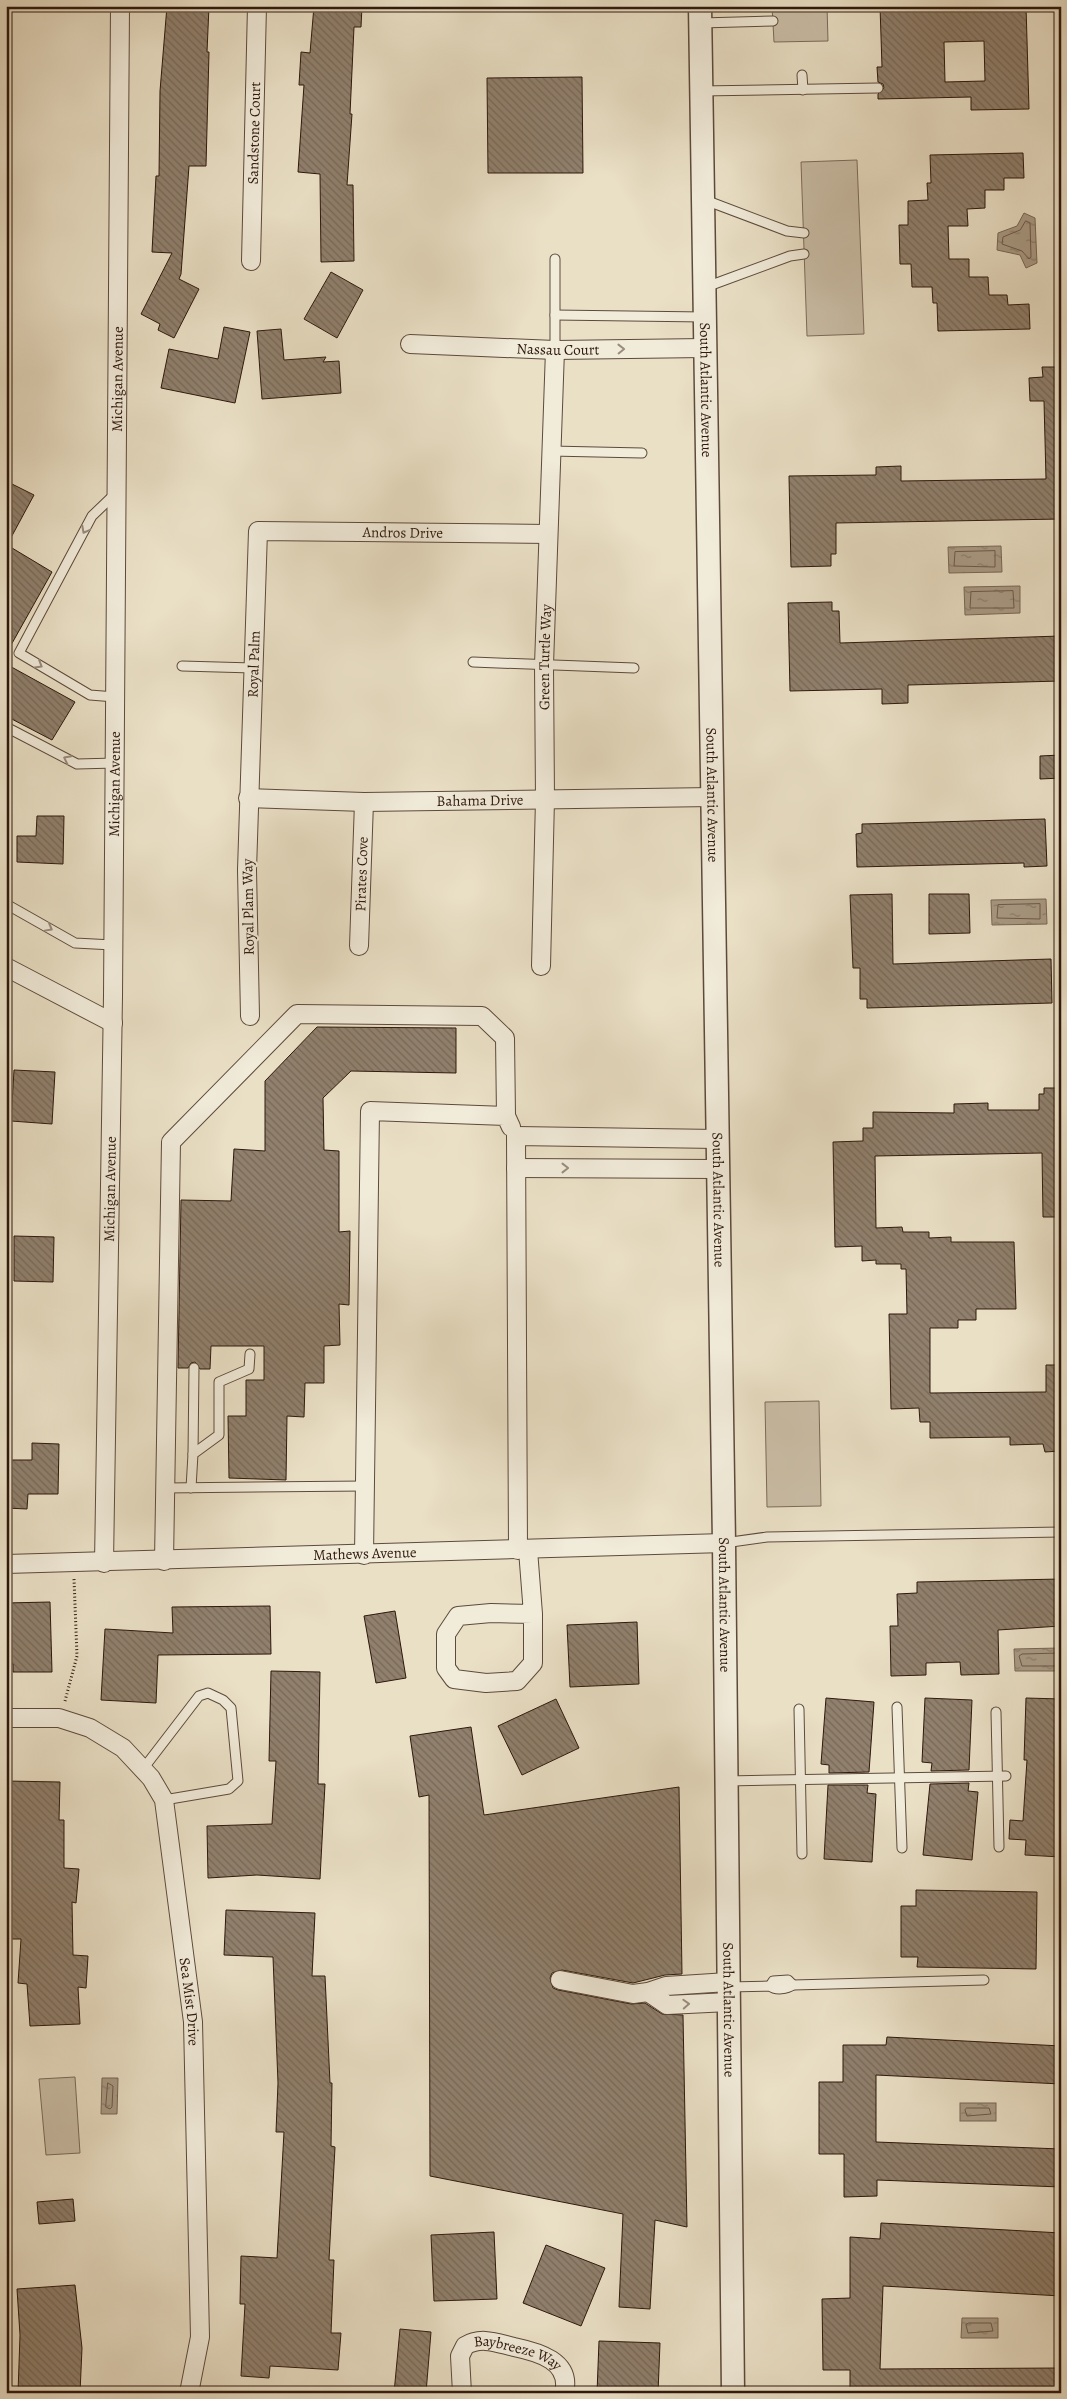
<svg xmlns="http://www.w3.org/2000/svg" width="1067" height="2399" viewBox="0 0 1067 2399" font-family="Alegreya,serif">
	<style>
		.garden { fill: #cabea7; stroke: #7c6b5a }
		.water { fill: url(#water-ripples); stroke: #786756 }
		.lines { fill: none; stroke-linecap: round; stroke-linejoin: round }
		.shore { stroke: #6c5a4a; stroke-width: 1 }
		.building { fill: url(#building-back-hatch); stroke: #2e180d; fill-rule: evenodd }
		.service-casing { stroke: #5d4a3b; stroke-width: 11 }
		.minor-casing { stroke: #5d4a3b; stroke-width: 20 }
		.tertiary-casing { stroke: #5d4a3b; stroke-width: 25 }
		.path { stroke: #2e180d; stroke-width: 3; stroke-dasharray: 1 2.5; stroke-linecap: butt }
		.service { stroke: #f1ebda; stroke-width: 9 }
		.minor { stroke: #f1ebda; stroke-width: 18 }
		.tertiary { stroke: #f1ebda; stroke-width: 22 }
		.oneway { stroke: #998c7e }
		.labels { text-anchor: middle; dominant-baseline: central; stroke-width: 4.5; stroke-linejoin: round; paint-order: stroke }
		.street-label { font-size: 15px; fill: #2e180d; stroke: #f1ebda }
	</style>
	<defs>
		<pattern id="water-ripples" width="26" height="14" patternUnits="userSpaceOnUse" patternTransform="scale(1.25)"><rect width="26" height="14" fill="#aa9c87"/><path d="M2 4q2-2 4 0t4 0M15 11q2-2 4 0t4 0" fill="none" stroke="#8b7e6d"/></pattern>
		<pattern id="building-back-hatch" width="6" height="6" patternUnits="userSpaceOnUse" patternTransform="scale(1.25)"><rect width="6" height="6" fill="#90806d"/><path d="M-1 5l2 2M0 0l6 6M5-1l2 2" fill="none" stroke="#766858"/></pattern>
	</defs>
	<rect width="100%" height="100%" fill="#eae0c6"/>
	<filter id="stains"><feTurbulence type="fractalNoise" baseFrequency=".004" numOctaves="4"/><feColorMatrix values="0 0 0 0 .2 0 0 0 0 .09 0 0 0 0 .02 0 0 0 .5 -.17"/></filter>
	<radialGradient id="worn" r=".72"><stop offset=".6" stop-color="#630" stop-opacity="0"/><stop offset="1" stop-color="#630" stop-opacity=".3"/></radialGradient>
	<g class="garden">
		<path d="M772,6H827L828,41L774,42Z"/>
		<path d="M857,160L864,334L807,336L801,162Z"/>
		<path d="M819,1401L821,1506L767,1507L765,1402Z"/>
		<path d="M75,2077L80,2153L46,2155L39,2079Z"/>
	</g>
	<g class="water">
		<path d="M1024,213L1035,218L1037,263L1026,268L1020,255L997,250L998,233L1017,226Z"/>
		<path d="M1001,546L1002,572L949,573L948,547Z"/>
		<path d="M1020,586V613L965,615L964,587Z"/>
		<path d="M1046,899L1047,924L992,925L991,900Z"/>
		<path d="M1059,1648L1060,1671H1015L1014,1649Z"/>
		<path d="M102,2078H118L117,2114H101Z"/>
		<rect x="960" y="2103" width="36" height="18"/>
		<path d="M962,2318H998V2338H961Z"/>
	</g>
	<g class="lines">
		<g class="shore">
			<path d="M1026,221L1030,223L1031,257L1029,259L1022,251L1002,244L1003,237L1020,230Z"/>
			<path d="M995,551V567L954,566L955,552Z"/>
			<path d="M1013,591L1014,608H970L971,592Z"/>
			<path d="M1040,904V919L997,918L998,905Z"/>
			<path d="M1061,1653L1022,1654L1019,1656L1022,1666H1061"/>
			<path d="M108,2083L113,2086L112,2107L110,2109L106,2107Z"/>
			<path d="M967,2108H989L991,2114L967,2116L965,2110Z"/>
			<path d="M969,2323H991L993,2331L968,2333L966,2325Z"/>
		</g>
	</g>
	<g class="building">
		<path d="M167,6H209L207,52H209L206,166H189L181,274L179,279L199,289L174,338L158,330L160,324L141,314L172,253L152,252L156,176H159L160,91Z"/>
		<path d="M314,6H362L361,27H354L350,114H352L347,185H353L354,261L321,262L320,174L298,172L304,85H299L301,52L310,53Z"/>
		<path d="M880,6H1026L1029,109L971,110V97L878,99V94L884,88L883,84L878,82L877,67H882ZM984,41L985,81L945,82L944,42Z"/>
		<path d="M582,77L583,173H488L487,78Z"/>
		<path d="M1023,153L1024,178H1004V190H985V208L967,209L968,226H948L949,259H969V277H988L989,295H1007L1008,305L1029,304L1030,329L938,331L937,303H933L932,287H912L911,264H900L899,225H908V201L928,200L927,183H931L930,155Z"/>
		<path d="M331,272L363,290L337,338L304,319Z"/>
		<path d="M224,327L250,332L235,403L161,388L169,349L218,359Z"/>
		<path d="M281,329L284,360L326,357L323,362L339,361L341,393L262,399L257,331Z"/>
		<path d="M1042,367H1061V519L836,523V554H831V566L791,567L789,476L876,475V467L901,466V481L1046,479L1044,401H1030L1029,378L1043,377Z"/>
		<path d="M6,481L34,495L7,545L52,572L6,654Z"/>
		<path d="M832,602V611H839L840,643L1061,636V681L908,685V703L882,704V689L790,691L788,603Z"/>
		<path d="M6,664L75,702L52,740L6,716Z"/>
		<path d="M1061,755V778L1040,779V756Z"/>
		<path d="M37,816H64L63,864L17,862V836H36Z"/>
		<path d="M1045,819L1047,866L1024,867V863L857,867L856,834L862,833V824Z"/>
		<path d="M892,894L893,964L1051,959L1052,1003L867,1008V999H860V968H853L850,895Z"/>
		<path d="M929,894H969L970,933L929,934Z"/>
		<path d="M317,1027L456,1028V1073L351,1071L323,1098L324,1150L339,1151V1232L350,1231L349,1305L339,1304L340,1345L324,1346V1383H305L304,1417L287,1416L286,1480L229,1478L228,1416H246V1380H264V1346H211L210,1369H200L195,1362L191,1363L188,1368H178L181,1200L231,1201L234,1149L265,1151V1081Z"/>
		<path d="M14,1070L55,1072L52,1124L11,1121Z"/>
		<path d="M1044,1088H1061V1217H1043L1042,1153L875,1156L876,1228L902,1227L903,1232H929V1238L951,1237V1242H1014L1016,1309H976V1320H958V1328H930V1393L1046,1392V1365H1061V1451L1045,1452L1043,1444L1010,1445V1437L930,1438V1422H920L919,1408L891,1409L889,1314H907L906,1269H901V1264H876V1260L862,1261V1246L835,1247L833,1142L863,1141V1128H873V1112L954,1113V1104L988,1103V1110H1039V1094H1044Z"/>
		<path d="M14,1236L54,1237L53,1282L14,1281Z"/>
		<path d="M32,1443L59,1444L58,1494H28L27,1509L6,1508L7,1460H32Z"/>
		<path d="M1061,1579V1626L998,1630L999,1674L961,1675L960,1662L926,1663V1675L891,1676L890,1626H898L897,1594L917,1593V1582Z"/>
		<path d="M50,1602L52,1672H13V1664H6V1603Z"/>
		<path d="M270,1606L271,1654L158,1655L156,1703L101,1700L105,1629L173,1633L172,1607Z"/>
		<path d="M395,1611L406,1678L376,1683L364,1616Z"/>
		<path d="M637,1622L639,1684L570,1687L567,1625Z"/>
		<path d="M271,1671L320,1672L318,1784H325L320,1879L257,1875L208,1878L207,1826L272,1824L276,1761H269Z"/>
		<path d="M826,1698L874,1702L869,1772L829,1773V1765L821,1764Z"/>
		<path d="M925,1698L972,1700L969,1770L931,1771L932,1763L922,1762Z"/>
		<path d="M1026,1698L1061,1699V1857L1025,1855L1026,1840L1009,1839L1010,1820L1023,1821L1027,1760H1024Z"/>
		<path d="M556,1699L579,1748L522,1775L498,1726Z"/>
		<path d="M471,1727L484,1815L679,1787L682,1974L665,1975L633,1983L562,1970L552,1973L550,1978L553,1988L558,1990L631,2004L645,2003L662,2014L683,2015L687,2227L655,2220L650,2309L619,2307L623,2214L430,2176L429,1795L419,1797L410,1736Z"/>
		<path d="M6,1781L60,1782L59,1820H64V1868L79,1869L76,1903L72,1902L73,1955L88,1956L86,1988L78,1987L80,2024L30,2026L27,1984L18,1983L21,1939H7Z"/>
		<path d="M969,1783L968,1791L978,1792L972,1860L923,1855L930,1784Z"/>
		<path d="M828,1785H868L867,1793L876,1794L872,1862L824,1859Z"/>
		<path d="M916,1890L1037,1892L1036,1969L917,1967L918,1957H901V1906H916Z"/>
		<path d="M226,1910L315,1913L312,1976H325L330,2083H332L331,2146L335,2147L329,2260H334L331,2333H341L338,2370L270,2366L269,2378L241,2376L245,2304H240L241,2256L277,2258L284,2132H276L278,2083L273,1957L224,1955Z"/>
		<path d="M887,2037L1061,2046V2084L876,2075V2142L1061,2149V2187L877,2180V2196L844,2197V2154H819V2082H843V2045H886Z"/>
		<path d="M73,2199L75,2221L39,2224L37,2202Z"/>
		<path d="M881,2223L1061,2233V2296L883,2286L880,2369L1061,2368V2393H850V2370H823L822,2299L850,2298V2237L880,2239Z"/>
		<path d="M494,2232L497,2299L434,2301L431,2235Z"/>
		<path d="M546,2245L605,2268L581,2326L523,2303Z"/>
		<path d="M75,2285L82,2348L80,2393H18L20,2335L17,2289Z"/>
		<path d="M400,2329L431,2332L426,2393H394Z"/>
		<path d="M599,2341L660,2343L658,2393H597Z"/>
	</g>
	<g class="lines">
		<defs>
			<g id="service">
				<path d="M701,23L773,21"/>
				<path d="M802,75L803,90"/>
				<path d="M701,91L878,88"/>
				<path d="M705,200L787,231L804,233"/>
				<path d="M706,287L790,256L804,254"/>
				<path d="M555,315L704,317"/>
				<path d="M555,350V259"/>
				<path d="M551,451L642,453"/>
				<path d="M473,662L634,668"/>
				<path d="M182,666L253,668"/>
				<path d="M115,697L90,695L19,653L92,516L116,493"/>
				<path d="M6,727L77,764L115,763"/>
				<path d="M6,904L75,943L113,945"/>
				<path d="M193,1454L194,1368"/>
				<path d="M165,1488L365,1486"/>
				<path d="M191,1488L193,1454L219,1435V1382L249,1369L250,1354"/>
				<path d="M724,1543L767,1537L1061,1532"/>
				<path d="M897,1707L902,1848"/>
				<path d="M799,1709L802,1854"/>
				<path d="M996,1712L999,1847"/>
				<path d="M143,1769L199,1696L208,1693L223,1700L231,1708L238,1781L229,1789L164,1800"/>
				<path d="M726,1781L1006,1776"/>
				<path d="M770,1986L773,1981L788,1980L793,1985"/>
				<path d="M728,1987L770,1986C776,1991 787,1989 793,1985L984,1980"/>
			</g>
			<g id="minor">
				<path id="s1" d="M251,261L257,6"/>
				<path id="s2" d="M410,344L555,350L704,348"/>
				<path id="s3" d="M248,798L364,802L712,797"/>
				<path id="s4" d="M359,946L364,802"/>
				<path id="s5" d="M541,966L545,799L544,665L555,350"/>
				<path d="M6,967L113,1023"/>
				<path id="s6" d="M250,1016L247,870L258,531L548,534"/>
				<path d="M516,1168L717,1169"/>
				<path d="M518,1550L516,1136L717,1139"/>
				<path d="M528,1550L533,1614V1663L517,1681L486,1683L454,1679L446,1668V1634L458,1616L491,1613L533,1614"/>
				<path d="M364,1555L370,1111L506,1116L511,1127"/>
				<path d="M164,1561L171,1142L297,1014L482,1016L505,1038L506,1116"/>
				<path id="s7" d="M104,1563L113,996L120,6"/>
				<path id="s8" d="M6,1564L724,1543"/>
				<path id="s9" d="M6,1718H59L90,1728L123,1748L151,1778L164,1800L193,2022L200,2337L189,2393"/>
				<path d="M560,1980L633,1994L648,1992L666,1986L728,1982"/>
				<path d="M648,1992L667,2005L729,2002"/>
				<path id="s10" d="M462,2393L460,2356L465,2346C481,2336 497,2343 514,2347C538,2352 572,2361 564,2393"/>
			</g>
			<g id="tertiary">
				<path id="s11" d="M700,6L724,1543L733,2393"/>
			</g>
		</defs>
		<use href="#service" class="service-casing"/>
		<use href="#minor" class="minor-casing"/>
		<use href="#tertiary" class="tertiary-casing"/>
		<path class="path" d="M65,1701L77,1656L74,1579"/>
		<use href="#service" class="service"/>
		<use href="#minor" class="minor"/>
		<use href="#tertiary" class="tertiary"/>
	</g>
	<defs><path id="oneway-chevron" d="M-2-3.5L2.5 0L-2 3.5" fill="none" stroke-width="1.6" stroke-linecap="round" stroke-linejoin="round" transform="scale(1.25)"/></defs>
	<g class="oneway">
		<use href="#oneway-chevron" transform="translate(621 349) rotate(-1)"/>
		<use href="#oneway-chevron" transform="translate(85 530) rotate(118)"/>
		<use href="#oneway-chevron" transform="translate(39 665) rotate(31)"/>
		<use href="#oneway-chevron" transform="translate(67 759) rotate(-153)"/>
		<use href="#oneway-chevron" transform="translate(49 928) rotate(29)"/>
		<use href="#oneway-chevron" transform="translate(565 1168)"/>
		<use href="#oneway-chevron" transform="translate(686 2004) rotate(-3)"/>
	</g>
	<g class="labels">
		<g class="street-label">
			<text stroke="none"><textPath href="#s1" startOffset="128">Sandstone Court</textPath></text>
			<text stroke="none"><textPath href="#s2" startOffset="148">Nassau Court</textPath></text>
			<text stroke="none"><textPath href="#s7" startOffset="1184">Michigan Avenue</textPath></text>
			<text stroke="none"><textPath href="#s11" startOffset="384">South Atlantic Avenue</textPath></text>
			<text stroke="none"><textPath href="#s6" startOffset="630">Andros Drive</textPath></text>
			<text stroke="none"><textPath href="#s5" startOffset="309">Green Turtle Way</textPath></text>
			<text stroke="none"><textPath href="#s6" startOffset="352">Royal Palm</textPath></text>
			<text stroke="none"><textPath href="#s7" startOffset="779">Michigan Avenue</textPath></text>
			<text stroke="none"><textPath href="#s11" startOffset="789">South Atlantic Avenue</textPath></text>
			<text stroke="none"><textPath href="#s3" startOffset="232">Bahama Drive</textPath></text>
			<text stroke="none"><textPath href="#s4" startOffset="72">Pirates Cove</textPath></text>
			<text transform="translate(248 907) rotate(-91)">Royal Plam Way</text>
			<text stroke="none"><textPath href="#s7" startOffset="374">Michigan Avenue</textPath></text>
			<text stroke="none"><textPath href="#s11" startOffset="1194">South Atlantic Avenue</textPath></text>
			<text stroke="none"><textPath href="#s8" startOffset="359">Mathews Avenue</textPath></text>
			<text stroke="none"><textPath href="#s11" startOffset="1599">South Atlantic Avenue</textPath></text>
			<text stroke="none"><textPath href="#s9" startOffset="394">Sea Mist Drive</textPath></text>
			<text stroke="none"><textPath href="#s11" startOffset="2004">South Atlantic Avenue</textPath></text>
			<text stroke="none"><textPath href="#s10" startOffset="104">Baybreeze Way</textPath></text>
		</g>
	</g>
	<rect width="1067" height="2399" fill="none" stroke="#eae0c6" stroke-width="25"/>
	<rect x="8" y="8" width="1052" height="2384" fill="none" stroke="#2e180d" stroke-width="2.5"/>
	<rect x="12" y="12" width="1042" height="2374" fill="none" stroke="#2e180d"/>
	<rect width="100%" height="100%" filter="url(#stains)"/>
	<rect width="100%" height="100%" fill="url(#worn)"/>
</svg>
